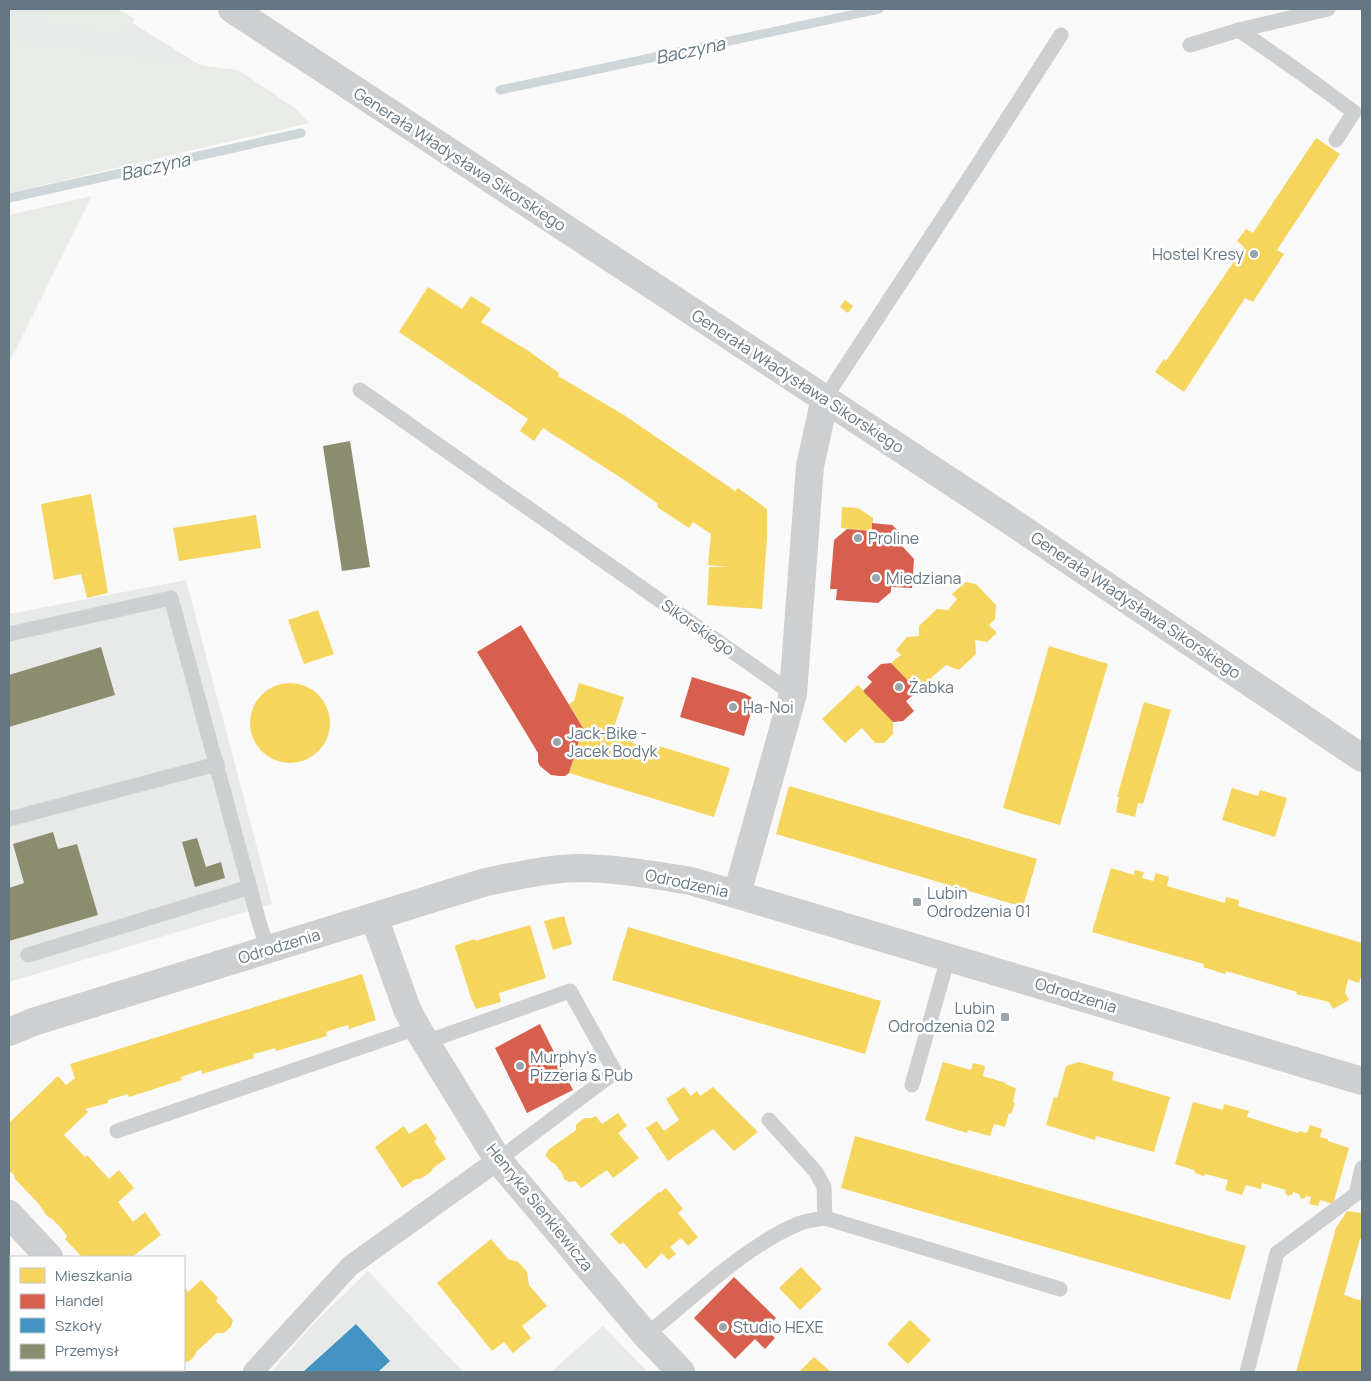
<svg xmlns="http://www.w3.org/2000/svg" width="1371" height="1381" viewBox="0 0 1371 1381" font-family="Manrope,sans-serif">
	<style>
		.built { fill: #e8e9e9 }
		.green { fill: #e8ebe6 }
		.homes { fill: #f6d55c }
		.shops { fill: #d6604d }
		.schools { fill: #4393c3 }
		.industry { fill: #8c8c6e }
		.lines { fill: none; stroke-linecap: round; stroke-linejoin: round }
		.stream { stroke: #ced6d9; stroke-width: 9 }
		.service { stroke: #cecfd0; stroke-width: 15 }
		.pedestrian { stroke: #cecfd0; stroke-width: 21 }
		.minor { stroke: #cecfd0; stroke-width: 28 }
		.tertiary { stroke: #cecfd0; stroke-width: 28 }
		.poi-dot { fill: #99a4ac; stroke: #fff; stroke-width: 2 }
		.labels { text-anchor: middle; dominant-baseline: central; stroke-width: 5; stroke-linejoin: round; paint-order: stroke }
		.street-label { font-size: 16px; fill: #657683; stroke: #fff }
		.poi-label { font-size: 16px; fill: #657683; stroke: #fff; text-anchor: start }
		.water-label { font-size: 18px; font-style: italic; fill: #60757c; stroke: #fff }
	</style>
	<rect width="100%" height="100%" fill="#f9f9f9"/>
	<g class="built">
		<path d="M9,9H110L261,103L9,167Z"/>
		<path d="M186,580L272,904L9,982V614Z"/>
		<path d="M368,1271L463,1372H271L314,1323Z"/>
		<path d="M603,1326L648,1372H551Z"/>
	</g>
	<g class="green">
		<path d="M44,9H118L135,19L128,28L116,33L44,24Z"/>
		<path d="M9,41L238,70L296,109L309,123L9,193Z"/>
		<path d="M92,196L9,363V215Z"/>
		<path d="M12,1370H87L89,1372H10Z"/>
	</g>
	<g class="homes">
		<path d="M1316,138L1340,154L1277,250L1284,254L1253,302L1245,298L1184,392L1155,372L1164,359L1166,361L1244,247L1237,241L1246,229L1253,233Z"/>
		<path d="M428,287L462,309L471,296L491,309L481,322L527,350L559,373L558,376L624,415L735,491L738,488L767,509V537L762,609L707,605L709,567H729L708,565L711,534L693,522L689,528L657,507L658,504L626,481L543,428L534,441L520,431L528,419L399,332Z"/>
		<path d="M845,300L853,306L848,313L840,307Z"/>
		<path d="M91,494L108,593L87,598L81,574L54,580L41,504Z"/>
		<path d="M842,507L858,508L873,518L872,531L841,528Z"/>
		<path d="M256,515L261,548L179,561L173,528Z"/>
		<path d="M966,582L976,584L996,605L995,619L989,625L997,633L987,642L975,640L976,654L959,670L946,665L931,678L939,687L930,696L918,691L891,663L901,655L896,650L907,637L919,636V626L937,609L948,610L957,599L952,594Z"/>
		<path d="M318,610L334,654L304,664L288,620Z"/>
		<path d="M1049,646L1108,664L1060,825L1003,808Z"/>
		<path d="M579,683L624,697L614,727L630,732L629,736L633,738L632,743L658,751L659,746L730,768L714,817L569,773L583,728L569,704L574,701Z"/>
		<circle cx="290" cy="723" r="40"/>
		<path d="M858,685L893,722V734L884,743H875L862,728L845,743L822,719Z"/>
		<path d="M1144,702L1171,710L1143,804L1138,803L1135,817L1116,812L1119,797H1117Z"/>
		<path d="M789,786L1037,859L1023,907L776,834Z"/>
		<path d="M1232,788L1258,796L1260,790L1287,798L1275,837L1222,820Z"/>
		<path d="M1111,868L1134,875L1135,870L1144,872L1142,878L1153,881L1156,873L1169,877L1167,886L1225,903L1226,897L1239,900L1238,906L1362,943V974L1359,983L1348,979L1345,993L1349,1000L1333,1009L1329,1002L1296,994L1297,992L1226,971L1225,974L1203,967L1204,964L1092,932Z"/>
		<path d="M564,916L572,944L553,950L544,921Z"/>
		<path d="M530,925L546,978L499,993L501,1002L476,1009L473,1001H472L455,947L456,945L475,939V941Z"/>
		<path d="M628,927L881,1001L865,1054L612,980Z"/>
		<path d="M362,974L376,1020L349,1029L348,1025L338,1028L326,1032L327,1036L276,1051L275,1048L265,1051L253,1054L254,1058L202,1074L201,1070L181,1077L182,1080L129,1097L128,1094L108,1100V1103L85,1109L88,1112L64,1135L85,1157L87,1155L109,1179L119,1170L134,1188L118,1202L133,1222L145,1212L161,1235L132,1257H82L65,1239L67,1236L61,1228L52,1219L47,1216L38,1203L15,1179L14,1177H15L12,1172L11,1173L9,1171V1123L58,1076L66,1085L75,1078L70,1064Z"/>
		<path d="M943,1062L971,1070L973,1063L985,1066L983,1076L1006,1083L1005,1084L1016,1088L1013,1102L1015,1103L1011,1114L1009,1113L1005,1127L994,1124L990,1136L968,1130L967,1133L925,1120Z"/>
		<path d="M1079,1062L1114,1072L1112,1080L1170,1097L1154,1152L1096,1136L1095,1140L1046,1125L1054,1097L1057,1098L1066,1066Z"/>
		<path d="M684,1087L691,1096L697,1091L700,1096L713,1087L758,1132L734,1151L713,1129L668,1161L646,1128L657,1121L664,1131L679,1120L666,1099Z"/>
		<path d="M1193,1102L1223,1110L1224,1104L1249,1111L1247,1117L1298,1133L1299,1131L1307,1133L1310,1125L1322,1129L1320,1137L1328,1139V1141L1349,1148L1333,1204L1320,1200L1318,1206L1309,1204L1311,1197L1306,1196L1305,1198L1301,1199L1299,1194L1293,1192V1194L1288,1196L1285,1193L1286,1190L1262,1183L1261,1189L1246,1185L1242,1195L1225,1190L1228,1180L1206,1174L1204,1176L1195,1173L1194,1170L1175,1164Z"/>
		<path d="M618,1113L627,1126L618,1133L639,1158L613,1178L607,1170L581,1188L575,1181L569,1182L564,1179L562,1173L555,1164L551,1162L546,1156V1154L548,1150L576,1130V1125L578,1123L585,1118H592L596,1116L602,1124Z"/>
		<path d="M426,1123L437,1139L434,1141L446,1159L433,1168L431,1172L420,1179H416L402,1188L375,1147L404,1126L409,1134Z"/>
		<path d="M855,1136L1246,1246L1230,1300L841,1188Z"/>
		<path d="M666,1188L683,1209L678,1213L698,1237L688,1246L681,1238L670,1247L676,1254L668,1260L662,1253L646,1269L623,1242L620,1245L610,1234L659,1192L660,1193Z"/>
		<path d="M1347,1211L1362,1213V1239H1360L1344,1295L1362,1301V1372H1296L1336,1228Z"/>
		<path d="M491,1239L508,1259L518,1262L524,1268L527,1272L529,1285L547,1306L522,1326L531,1338L513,1353L504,1342L492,1351L437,1283Z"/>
		<path d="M801,1267L822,1289L800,1310L779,1288Z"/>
		<path d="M201,1280L218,1298L216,1301L233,1320L231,1327L224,1333H217L197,1351L193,1358L188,1362L184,1361V1287L188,1292Z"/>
		<path d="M910,1320L931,1340L908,1364L887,1344Z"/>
		<path d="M814,1357L831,1372H799Z"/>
	</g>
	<g class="shops">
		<path d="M872,523L892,525L904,536L903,547L914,559L912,588L891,587V592L878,603L836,600L837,589H830L834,540L847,529L872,531Z"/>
		<path d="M521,625L583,728L569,773L565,776H559L551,775L540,766L538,762V753L477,652Z"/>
		<path d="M891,663L918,691L906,701L914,711L903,721L893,722L863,691L872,682L867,677L881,664Z"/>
		<path d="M692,677L744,693L751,697L754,703L744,736L680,717Z"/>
		<path d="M540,1024L573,1090L527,1113L495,1048Z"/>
		<path d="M734,1277L776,1318L765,1328L775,1338L765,1349L755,1339L735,1359L694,1318Z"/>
	</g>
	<path class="schools" d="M356,1324L390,1361L378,1372H303Z"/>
	<g class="industry">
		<path d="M350,441L370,567L342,571L323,446Z"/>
		<path d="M101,647L115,695L9,727V675Z"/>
		<path d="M53,832L58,849L77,844L98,915L9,941V888L24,883L13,844Z"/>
		<path d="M197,838L206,867L221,862L225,878L195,887L182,842Z"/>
	</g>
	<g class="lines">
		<g class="stream">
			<path d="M500,90L879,9"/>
			<path d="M9,198L301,133"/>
		</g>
		<g class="service">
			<path d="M1239,30L1301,73L1354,112L1336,140"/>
			<path d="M1190,45L1239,30L1328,9"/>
			<path d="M360,390L793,694"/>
			<path d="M825,398L977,166L1061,35"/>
			<path d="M9,634L171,598L259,922L268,950"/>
			<path d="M9,819L217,764"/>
			<path d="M28,955L250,887"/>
			<path d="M426,1042L570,991L615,1072L498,1160"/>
			<path d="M912,1085L948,958"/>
			<path d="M769,1120L816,1172L824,1187L825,1218"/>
			<path d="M117,1131L417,1028"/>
			<path d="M645,1334L657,1326C700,1291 748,1245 798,1224C806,1220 816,1220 825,1218L1060,1289"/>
			<path d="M1247,1372L1277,1253L1356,1194L1362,1168"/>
		</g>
		<path class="pedestrian" d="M253,1372L350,1266L498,1160"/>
		<g class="minor">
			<path d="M737,894L793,694L810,466L825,398"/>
			<path d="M374,917L407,1009L417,1028L498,1160L645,1334L681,1372"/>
			<path d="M9,1214L49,1257"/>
			<path d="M155,1370L157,1372"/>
		</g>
		<g class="tertiary">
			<path d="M232,9L1003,516L1362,758"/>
			<path d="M9,1032L33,1022L486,882C516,876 546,869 577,868C615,868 654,875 691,881L1362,1081"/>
		</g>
	</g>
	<g class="poi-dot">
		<circle cx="1254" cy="254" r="5"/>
		<circle cx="858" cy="538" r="5"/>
		<circle cx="876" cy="578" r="5"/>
		<circle cx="899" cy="687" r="5"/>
		<circle cx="733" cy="707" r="5"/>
		<circle cx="557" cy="742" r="5"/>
		<rect x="912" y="897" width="10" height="10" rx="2.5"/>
		<rect x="1000" y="1012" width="10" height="10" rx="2.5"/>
		<circle cx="520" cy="1066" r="5"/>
		<circle cx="723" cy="1327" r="5"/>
	</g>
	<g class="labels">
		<g class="street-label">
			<text transform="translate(460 159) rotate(33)">Generała Władysława Sikorskiego</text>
			<text transform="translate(798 381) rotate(33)">Generała Władysława Sikorskiego</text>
			<text transform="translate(1136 605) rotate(34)">Generała Władysława Sikorskiego</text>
			<text transform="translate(698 627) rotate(35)">Sikorskiego</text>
			<text transform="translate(687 883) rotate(12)">Odrodzenia</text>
			<text transform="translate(279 946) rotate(-17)">Odrodzenia</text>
			<text transform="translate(1076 995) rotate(17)">Odrodzenia</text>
			<text transform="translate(540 1207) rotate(51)">Henryka Sienkiewicza</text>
		</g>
		<g class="poi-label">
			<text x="1244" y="254" text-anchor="end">Hostel Kresy</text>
			<text x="868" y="538">Proline</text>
			<text x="886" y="578">Miedziana</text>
			<text x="909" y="687">Żabka</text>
			<text x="743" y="707">Ha-Noi</text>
			<text x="567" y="733">Jack-Bike -<tspan x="567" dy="18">Jacek Bodyk</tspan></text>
			<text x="927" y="893">Lubin<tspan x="927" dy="18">Odrodzenia 01</tspan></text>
			<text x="995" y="1008" text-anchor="end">Lubin<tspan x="995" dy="18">Odrodzenia 02</tspan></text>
			<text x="530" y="1057">Murphy's<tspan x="530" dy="18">Pizzeria &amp; Pub</tspan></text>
			<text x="733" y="1327">Studio HEXE</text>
		</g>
		<g class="water-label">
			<text transform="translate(690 50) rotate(-12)">Baczyna</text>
			<text transform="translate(155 166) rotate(-13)">Baczyna</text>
		</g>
	</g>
	<rect width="1371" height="1381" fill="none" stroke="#657683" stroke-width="20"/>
	<rect x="10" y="1256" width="175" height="115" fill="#ffffff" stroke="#c1c8cd"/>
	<rect x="20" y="1268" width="25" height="15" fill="#f6d55c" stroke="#c1c8cd"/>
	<text x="55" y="1281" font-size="15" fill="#657683">Mieszkania</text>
	<rect x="20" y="1294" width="25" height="15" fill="#d6604d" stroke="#c1c8cd"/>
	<text x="55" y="1306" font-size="15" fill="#657683">Handel</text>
	<rect x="20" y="1318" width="25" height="15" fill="#4393c3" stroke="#c1c8cd"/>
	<text x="55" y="1331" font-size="15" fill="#657683">Szkoły</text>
	<rect x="20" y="1344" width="25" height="15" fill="#8c8c6e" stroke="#c1c8cd"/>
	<text x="55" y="1356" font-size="15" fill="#657683">Przemysł</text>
</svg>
